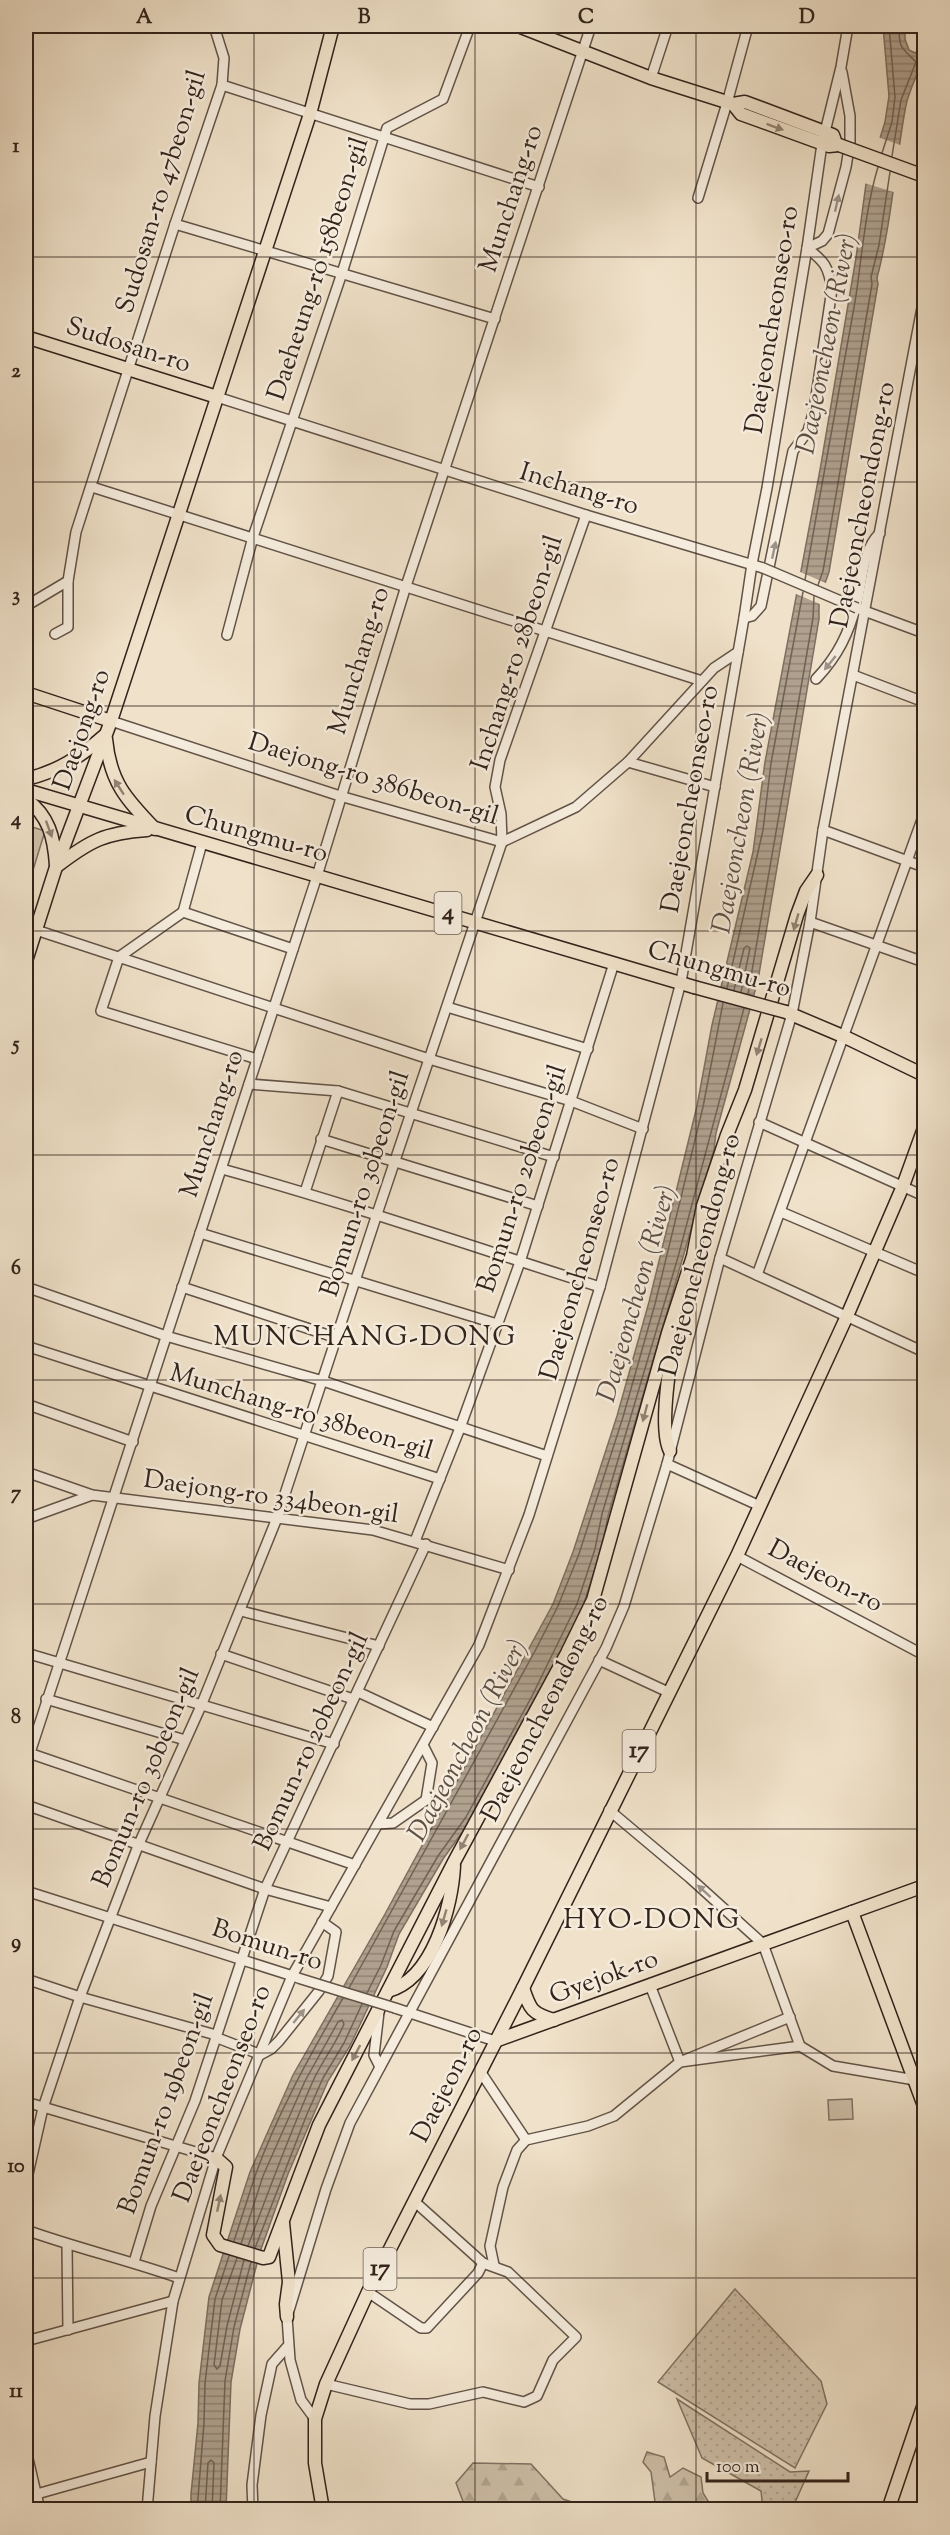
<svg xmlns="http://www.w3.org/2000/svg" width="950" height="2535" viewBox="0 0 950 2535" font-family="'Sorts Mill Goudy',serif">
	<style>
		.forest { fill: url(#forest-firs); stroke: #817264; stroke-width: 1.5 }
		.park { fill: url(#park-dots); stroke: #817264; stroke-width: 1.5 }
		.pitch { fill: #d0c2ac; stroke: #817264; stroke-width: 1.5 }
		.water { fill: url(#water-rules); stroke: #7d6f60; stroke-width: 1.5 }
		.pier { fill: #f0e2ca }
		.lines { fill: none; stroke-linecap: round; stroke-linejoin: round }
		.shore { stroke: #706254; stroke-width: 1.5 }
		.minor-casing { stroke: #625347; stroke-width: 12 }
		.major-casing { stroke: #32231b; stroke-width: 15 }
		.minor { stroke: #f5ecdd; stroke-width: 9 }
		.major { stroke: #f0e2ca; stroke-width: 12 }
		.minor-bridge-casing { stroke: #625347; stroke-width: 12; stroke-linecap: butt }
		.major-bridge-casing { stroke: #32231b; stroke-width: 15; stroke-linecap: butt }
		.minor-bridge { stroke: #f5ecdd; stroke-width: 9 }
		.major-bridge { stroke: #f0e2ca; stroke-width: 12 }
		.oneway { fill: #918272 }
		.oneway2 { fill: #9d9286 }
		.grid { fill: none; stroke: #32231b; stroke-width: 1.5; stroke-opacity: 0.55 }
		.labels { text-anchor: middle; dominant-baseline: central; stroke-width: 5; stroke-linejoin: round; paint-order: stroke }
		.shield { fill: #f5ecdd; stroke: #6c5f55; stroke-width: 1.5 }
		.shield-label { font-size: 24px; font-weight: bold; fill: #32231b }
		.street-label { font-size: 26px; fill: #32231b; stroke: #f5ecdd }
		.water-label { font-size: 27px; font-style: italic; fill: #5e4f43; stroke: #f5ecdd }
		.quarter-label { font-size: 28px; letter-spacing: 1.5px; fill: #32231b; stroke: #f5ecdd }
		.neatline { fill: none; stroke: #32231b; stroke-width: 2 }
		.grid-label { font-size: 20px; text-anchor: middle; font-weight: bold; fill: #32231b }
	</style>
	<defs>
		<pattern id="forest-firs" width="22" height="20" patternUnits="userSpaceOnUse" patternTransform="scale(1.5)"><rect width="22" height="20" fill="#d0c2ac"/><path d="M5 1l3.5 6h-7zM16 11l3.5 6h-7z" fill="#b3a693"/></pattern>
		<pattern id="park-dots" width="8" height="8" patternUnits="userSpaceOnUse" patternTransform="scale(1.5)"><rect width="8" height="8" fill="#d0c2ac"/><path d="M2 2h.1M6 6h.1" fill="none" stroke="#b3a693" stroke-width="1.8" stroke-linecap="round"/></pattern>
		<pattern id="water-rules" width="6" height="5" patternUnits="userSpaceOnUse" patternTransform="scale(1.5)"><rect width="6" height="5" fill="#afa18e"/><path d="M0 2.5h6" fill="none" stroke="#8f8373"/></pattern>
	</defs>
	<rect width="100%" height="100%" fill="#f0e2ca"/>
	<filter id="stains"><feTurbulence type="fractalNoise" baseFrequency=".00333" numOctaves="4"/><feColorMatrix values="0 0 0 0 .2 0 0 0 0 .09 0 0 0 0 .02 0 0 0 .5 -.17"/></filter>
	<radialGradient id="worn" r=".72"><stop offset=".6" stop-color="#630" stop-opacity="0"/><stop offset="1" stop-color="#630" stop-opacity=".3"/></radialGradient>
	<g class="forest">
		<path d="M647,2452L664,2457L670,2477L683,2468L701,2477L703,2493L713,2509H656L651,2472L643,2462Z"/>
		<path d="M473,2463L531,2464L563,2499L593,2509H466L456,2483Z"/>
	</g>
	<g class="park">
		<path d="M735,2289L821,2381L827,2404L795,2468L658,2382Z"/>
		<path d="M677,2399L790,2472L809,2471L792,2509H763L761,2491L702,2458Z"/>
	</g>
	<g class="pitch">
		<path d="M26,825L45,831L26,893Z"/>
		<path d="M852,2099L853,2119L829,2120L828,2100Z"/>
	</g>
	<path class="water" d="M883,26H905V39L909,50L915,53L924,44C924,66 911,83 906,105C895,163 892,221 877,278L878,284L829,572L819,600V619L758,980L716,1133L714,1150L608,1516L601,1551L583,1606L538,1699L471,1820L443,1859L399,1934L387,1967L350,2046L328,2081L288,2174L260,2252L240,2329L231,2382L226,2509L191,2510V2494L198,2423L199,2383L209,2297L250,2172L293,2075L385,1914L553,1604L573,1552L617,1416L649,1302L697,1106L712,1025L753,852L765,762L820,470L856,258L866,184L885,122L889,96Z"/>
	<g class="pier">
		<path d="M878,137L903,146L897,193L864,183Z"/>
		<path d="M798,571L828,584L822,605L794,593Z"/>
	</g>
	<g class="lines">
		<g class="shore">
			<path d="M882,153L892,122L895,97L889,26"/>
			<path d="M892,156L901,100L916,62C901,47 899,49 899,26"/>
			<path d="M805,580C821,487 839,394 855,302C862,257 865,210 878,167"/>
			<path d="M818,585L823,571L872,284L871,277L879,245L890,172"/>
			<path d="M727,988L763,830L771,763L803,592"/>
			<path d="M734,990L744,948L747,946L750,948L741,992"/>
			<path d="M748,994L813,618L814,596"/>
			<path d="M349,1988L535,1651L558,1606L579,1554L623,1417L655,1304L703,1107L723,1003"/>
			<path d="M367,1993L381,1965L394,1931L438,1856L466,1817L532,1696L577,1604L595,1549L602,1514L678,1257L744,1008"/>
			<path d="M234,2241C241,2220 248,2197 255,2176C277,2114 310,2055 343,1998"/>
			<path d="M241,2244L263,2176L305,2081L338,2022L342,2020L344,2024C336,2044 322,2061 313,2081C289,2135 269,2190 248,2246"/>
			<path d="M255,2248L307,2114L323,2078L344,2043L362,2004"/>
			<path d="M237,2258L222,2300L214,2365L217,2369L220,2366L227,2326L244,2260"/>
			<path d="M197,2510L204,2423L205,2383L215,2299L229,2256"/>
			<path d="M205,2510L208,2463L211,2460L214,2463L212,2510"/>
			<path d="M220,2510L225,2381L234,2327L251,2262"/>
		</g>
		<defs>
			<g id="minor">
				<path d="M651,78L668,26"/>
				<path d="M222,85L539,187"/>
				<path d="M698,198L727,103L748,26"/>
				<path d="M924,199L922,211L924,221"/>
				<path d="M175,224L495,319"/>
				<path d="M217,397L586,515L763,568"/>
				<path d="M92,487L702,681"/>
				<path d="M26,606L68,581"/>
				<path d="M859,609L924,633"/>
				<path d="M744,618L752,616L761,606L793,451L808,431L814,410L832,289C828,266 825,262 807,248L822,241L828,234L846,167L850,142V116L842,72"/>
				<path d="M55,634L68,627V581L76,532L175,224L222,85L224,58L214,26"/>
				<path d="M227,635L253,537L342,273L387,128L443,99L470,26"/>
				<path d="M853,675L924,702"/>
				<path d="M816,679C838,656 849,633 857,602C863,579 862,550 880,533"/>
				<path d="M111,721L340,796L502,842L576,807L628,762L714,668L738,652"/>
				<path d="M628,762L715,787"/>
				<path d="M823,830L924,867"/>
				<path d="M183,912L119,957L101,1011L257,1059"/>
				<path d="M183,912L293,949"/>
				<path d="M183,912L202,843"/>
				<path d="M810,922L924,962"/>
				<path d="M36,930L429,1059L571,1101L643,1129"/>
				<path d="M447,1007L588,1049"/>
				<path d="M249,1084L338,1091L554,1157"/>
				<path d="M759,1122L924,1196"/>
				<path d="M321,1139L538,1206"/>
				<path d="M222,1169C349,1204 474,1247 600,1287"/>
				<path d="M305,1192L338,1091"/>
				<path d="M781,1212L924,1273"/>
				<path d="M200,1233L497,1324"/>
				<path d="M720,1258L924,1352"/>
				<path d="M757,1275L924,814"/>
				<path d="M26,1287L166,1336L323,1381L547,1456"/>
				<path d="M182,1287L337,1338"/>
				<path d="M26,1346L440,1479"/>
				<path d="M26,1404L133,1442"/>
				<path d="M667,1464L760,1506"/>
				<path d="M26,1472L92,1495L373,1530L509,1570"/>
				<path d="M26,1519L92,1495"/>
				<path d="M415,1541L460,1428L520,1262L614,963"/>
				<path d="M737,1556L924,1655"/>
				<path d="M241,1611L379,1646"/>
				<path d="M26,1653L334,1744"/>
				<path d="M221,1654L353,1699"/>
				<path d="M599,1660L668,1692"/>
				<path d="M358,1692L433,1727"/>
				<path d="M46,1699L185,1740"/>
				<path d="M26,1752L355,1865"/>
				<path d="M26,1765L317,876L406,586L591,26"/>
				<path d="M26,1805L265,1889L331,1907"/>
				<path d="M609,1810L690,1878L763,1944L800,2046"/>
				<path d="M378,1824L393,1823L426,1800L432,1763L423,1745"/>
				<path d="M26,1891L296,1977"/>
				<path d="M26,1979L80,1997L216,2035"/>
				<path d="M650,1985L680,2062L790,2017"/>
				<path d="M395,2008L495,2041"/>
				<path d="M379,2012L374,2055L380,2067"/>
				<path d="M215,2037L259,2054"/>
				<path d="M258,2056L271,2049L279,2041L319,1991L328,1976L336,1932L322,1922"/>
				<path d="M480,2071L526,2140"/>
				<path d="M26,2102L216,2158"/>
				<path d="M26,2183L43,2108L80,1997L138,1846L201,1706L277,1518L376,1217L502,842L501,814L495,787L500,760L586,515"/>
				<path d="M26,2230C76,2248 128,2260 179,2278"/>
				<path d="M67,2245L68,2330"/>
				<path d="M134,2262L151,2206L195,2101L265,1889L426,1544"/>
				<path d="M494,2265L490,2246L503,2187L517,2150L526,2140L588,2126L614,2116L680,2062L800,2046L833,2066L915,2080"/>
				<path d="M368,2292L421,2328H427L478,2273L483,2263"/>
				<path d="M26,2341L173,2301"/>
				<path d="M326,2384L410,2404H429L483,2392L524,2402L537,2396L553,2360L576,2337L508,2272L483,2263L414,2201"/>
				<path d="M315,2419L301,2400L290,2360L287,2317L326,2189L350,2123L606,1648L624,1606L667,1464L720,1258L792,1014L810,922L823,830L924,297"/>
				<path d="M26,2450L40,2510"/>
				<path d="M26,2497L151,2462"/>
				<path d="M147,2510L155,2416L173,2301L216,2158L292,1976L479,1645L529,1515L600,1287L681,982L744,618L752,564L767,488L807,248L822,144L841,67L848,26"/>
				<path d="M253,2510L252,2485L261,2415L272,2364L287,2347"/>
			</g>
			<g id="major">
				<path d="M518,26L651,78L733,104L745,102L833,135L836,144"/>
				<path d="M733,104L741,114L829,146L839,145"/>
				<path d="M26,337L217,397"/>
				<path d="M26,693L111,721"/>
				<path d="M106,739C110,782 126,799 155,829"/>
				<path d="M26,779C57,772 80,757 104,736"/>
				<path d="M26,790L694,987"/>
				<path d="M26,799C49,816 54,837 56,865"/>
				<path d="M57,866C91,840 105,833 147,830"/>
				<path d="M26,961L56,867L111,721L310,114L333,26"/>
				<path d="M786,1012L845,1037L924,1075"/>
				<path d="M670,1451C658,1428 671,1356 676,1328"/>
				<path d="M852,1912L924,2106"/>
				<path d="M523,1988C530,2009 531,2013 554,2020"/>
				<path d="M388,1991C433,1979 452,1906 454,1866"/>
				<path d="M495,2041L924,1886"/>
				<path d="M216,2158L226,2167L213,2235L220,2245L263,2258L269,2257L319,2125L339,2086L454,1862L567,1653L593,1600L668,1333L693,1256L703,1206L727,1135L745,1090L797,915L806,891L817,875"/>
				<path d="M283,2223L289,2282L286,2304L287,2317"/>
				<path d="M323,2510L315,2463V2419L326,2384L368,2292L523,1988L737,1556L847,1316L903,1186L924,1128"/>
				<path d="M888,2510L924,2404"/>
			</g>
		</defs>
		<use href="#minor" class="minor-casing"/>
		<use href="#major" class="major-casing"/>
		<use href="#minor" class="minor"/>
		<use href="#major" class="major"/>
		<defs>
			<g id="minor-bridge">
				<path d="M763,568L857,608"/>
				<path d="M298,1978L395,2008"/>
			</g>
			<g id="major-bridge">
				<path d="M839,145L924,176"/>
				<path d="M694,987L786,1012"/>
			</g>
		</defs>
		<use href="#minor-bridge" class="minor-bridge-casing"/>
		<use href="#major-bridge" class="major-bridge-casing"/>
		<use href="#minor-bridge" class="minor-bridge"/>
		<use href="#major-bridge" class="major-bridge"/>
	</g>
	<defs><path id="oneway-solid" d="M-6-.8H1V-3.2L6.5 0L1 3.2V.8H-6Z" transform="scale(1.5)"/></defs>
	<g class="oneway">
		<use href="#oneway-solid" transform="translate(775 127) rotate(20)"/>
		<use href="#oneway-solid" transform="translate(119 787) rotate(-123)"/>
		<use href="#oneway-solid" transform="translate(49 829) rotate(70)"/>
		<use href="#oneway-solid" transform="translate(796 922) rotate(106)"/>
		<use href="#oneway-solid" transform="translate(759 1047) rotate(107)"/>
		<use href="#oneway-solid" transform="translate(645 1413) rotate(105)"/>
		<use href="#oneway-solid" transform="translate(464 1842) rotate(118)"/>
		<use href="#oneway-solid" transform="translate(444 1918) rotate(106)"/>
		<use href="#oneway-solid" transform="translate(356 2053) rotate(118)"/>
		<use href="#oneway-solid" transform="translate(219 2203) rotate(-78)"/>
	</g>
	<g class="oneway2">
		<use href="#oneway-solid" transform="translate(837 203) rotate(-77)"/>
		<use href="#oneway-solid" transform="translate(774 550) rotate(-78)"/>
		<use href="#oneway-solid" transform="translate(830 663) rotate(129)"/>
		<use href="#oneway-solid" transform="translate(704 1891) rotate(-138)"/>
		<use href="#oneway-solid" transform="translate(299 2016) rotate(-51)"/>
	</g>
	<path class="grid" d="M254,26V2510M475,26V2510M696,26V2510M26,257H924M26,482H924M26,706H924M26,931H924M26,1155H924M26,1380H924M26,1604H924M26,1829H924M26,2053H924M26,2278H924"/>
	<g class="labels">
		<g class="shield">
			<rect x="434.5" y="892" width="27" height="42" rx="4.5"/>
			<rect x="622.5" y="1730" width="33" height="42" rx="4.5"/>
			<rect x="363.5" y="2248" width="33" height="42" rx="4.5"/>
		</g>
		<g class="shield-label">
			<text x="448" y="913">4</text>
			<text x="639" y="1751">17</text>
			<text x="380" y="2269">17</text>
		</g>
		<g class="street-label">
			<text transform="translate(162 192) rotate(-73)">Sudosan-ro 47beon-gil</text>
			<text transform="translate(512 199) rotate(-72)">Munchang-ro</text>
			<text transform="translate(319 269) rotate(-72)">Daeheung-ro 158beon-gil</text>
			<text transform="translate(773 320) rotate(-81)">Daejeoncheonseo-ro</text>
			<text transform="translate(128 346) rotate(18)">Sudosan-ro</text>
			<text transform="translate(579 490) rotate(17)">Inchang-ro</text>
			<text transform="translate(864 505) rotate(-79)">Daejeoncheondong-ro</text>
			<text transform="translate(518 653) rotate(-72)">Inchang-ro 28beon-gil</text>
			<text transform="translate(360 661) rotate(-73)">Munchang-ro</text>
			<text transform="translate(83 730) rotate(-71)">Daejong-ro</text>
			<text transform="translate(373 780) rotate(17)">Daejong-ro 386beon-gil</text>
			<text transform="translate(691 799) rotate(-80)">Daejeoncheonseo-ro</text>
			<text transform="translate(256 835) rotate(16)">Chungmu-ro</text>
			<text transform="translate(719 970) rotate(16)">Chungmu-ro</text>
			<text transform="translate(213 1124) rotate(-72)">Munchang-ro</text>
			<text transform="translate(523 1179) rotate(-72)">Bomun-ro 20beon-gil</text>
			<text transform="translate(366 1184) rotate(-72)">Bomun-ro 30beon-gil</text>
			<text transform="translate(701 1255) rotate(-75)">Daejeoncheondong-ro</text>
			<text transform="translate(581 1269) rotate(-74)">Daejeoncheonseo-ro</text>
			<text transform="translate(301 1413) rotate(17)">Munchang-ro 38beon-gil</text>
			<text transform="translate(271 1498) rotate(8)">Daejong-ro 334beon-gil</text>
			<text transform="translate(825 1577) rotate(28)">Daejeon-ro</text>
			<text transform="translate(546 1709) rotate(-63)">Daejeoncheondong-ro</text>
			<text transform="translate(312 1742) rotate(-65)">Bomun-ro 20beon-gil</text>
			<text transform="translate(147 1778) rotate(-67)">Bomun-ro 30beon-gil</text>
			<text transform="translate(267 1946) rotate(18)">Bomun-ro</text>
			<text transform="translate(604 1978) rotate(-20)">Gyejok-ro</text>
			<text transform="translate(448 2085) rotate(-63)">Daejeon-ro</text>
			<text transform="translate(223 2094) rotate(-69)">Daejeoncheonseo-ro</text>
			<text transform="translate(167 2104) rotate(-70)">Bomun-ro 19beon-gil</text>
		</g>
		<g class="water-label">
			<text transform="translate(828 344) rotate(-79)">Daejeoncheon (River)</text>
			<text transform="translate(742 823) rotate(-80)">Daejeoncheon (River)</text>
			<text transform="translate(638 1294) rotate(-74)">Daejeoncheon (River)</text>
			<text transform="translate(469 1741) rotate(-62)">Daejeoncheon (River)</text>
		</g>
		<g class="quarter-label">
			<text x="365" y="1338">MUNCHANG-DONG</text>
			<text x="652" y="1921">HYO-DONG</text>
		</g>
	</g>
	<rect width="950" height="2535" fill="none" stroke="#f0e2ca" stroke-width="66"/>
	<path d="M707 2472v9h141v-9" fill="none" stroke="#32231b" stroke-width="3"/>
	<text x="716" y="2472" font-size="18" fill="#32231b" stroke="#f5ecdd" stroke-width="4.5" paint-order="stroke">100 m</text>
	<rect x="33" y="33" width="884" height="2469" class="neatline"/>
	<g class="grid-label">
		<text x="144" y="23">A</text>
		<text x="364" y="23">B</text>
		<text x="586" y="23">C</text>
		<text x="807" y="23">D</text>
		<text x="16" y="152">1</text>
		<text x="16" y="377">2</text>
		<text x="16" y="601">3</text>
		<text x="16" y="825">4</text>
		<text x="16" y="1050">5</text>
		<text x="16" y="1274">6</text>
		<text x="16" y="1499">7</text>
		<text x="16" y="1723">8</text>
		<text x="16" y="1948">9</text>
		<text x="16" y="2172">10</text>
		<text x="16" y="2397">11</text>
	</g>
	<rect width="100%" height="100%" filter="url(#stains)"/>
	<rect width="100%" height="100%" fill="url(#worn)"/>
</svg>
